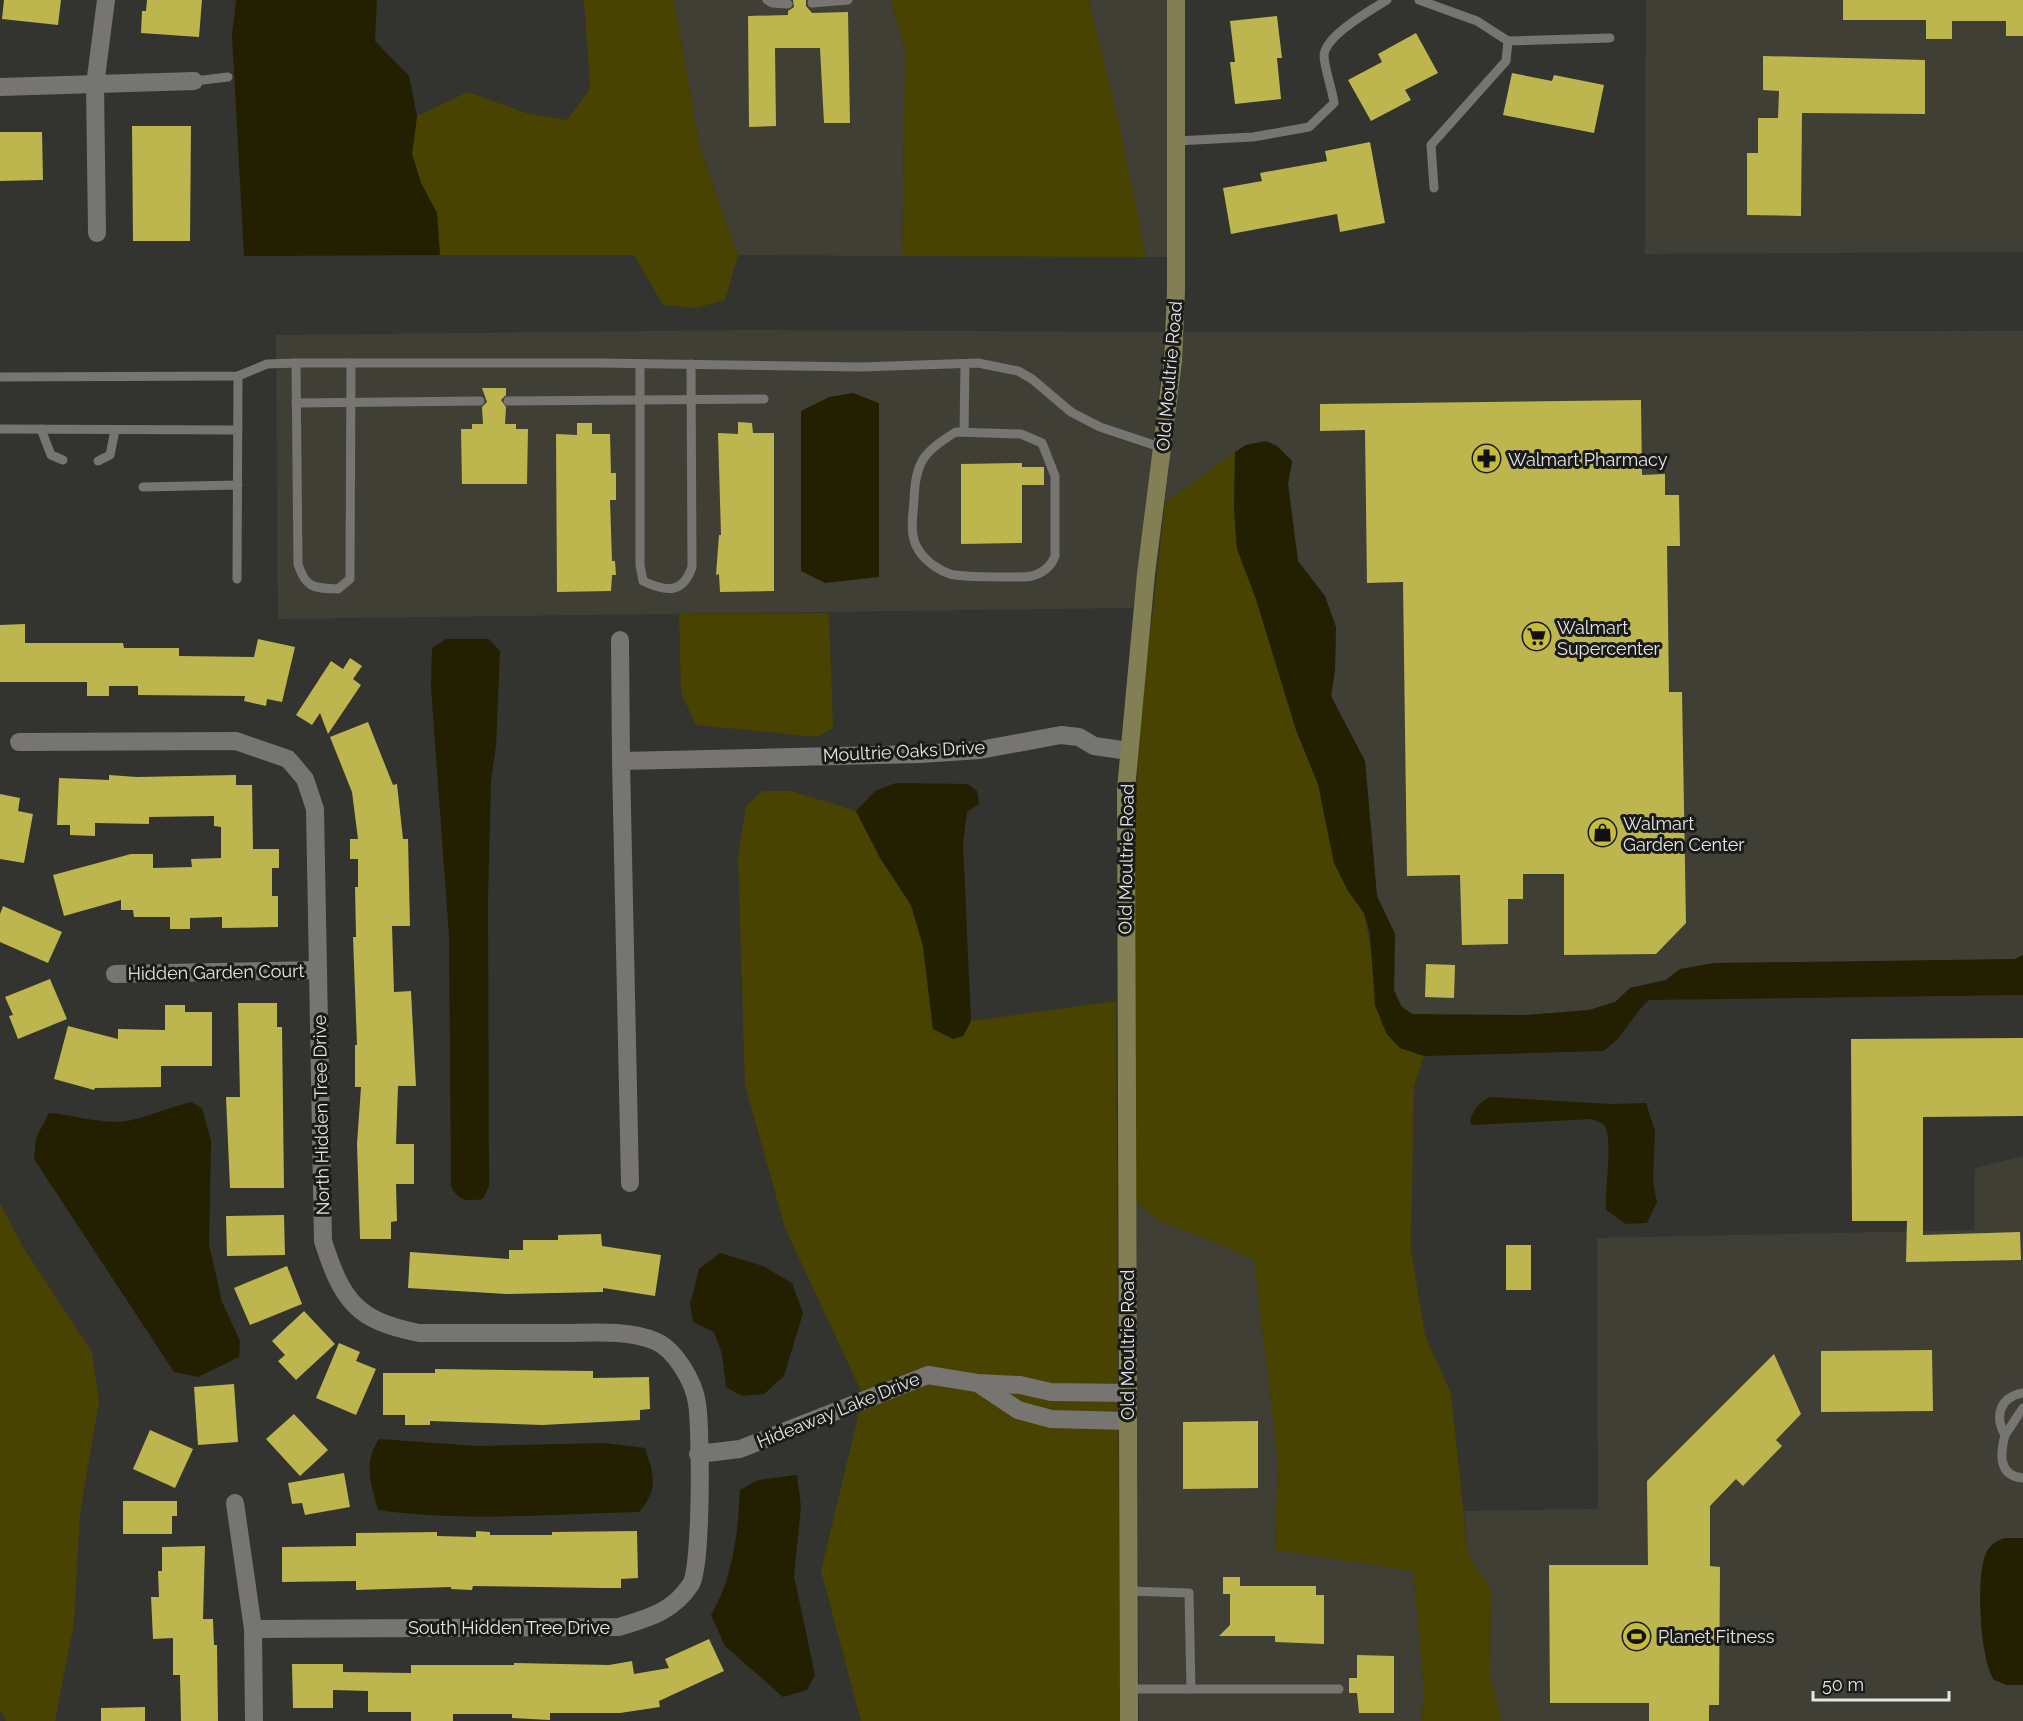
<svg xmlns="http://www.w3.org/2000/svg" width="2023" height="1721" viewBox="0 0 2023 1721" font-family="Raleway,sans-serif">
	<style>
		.built { fill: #403f36 }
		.green { fill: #484300 }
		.water { fill: #232001 }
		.building { fill: #bdb64f }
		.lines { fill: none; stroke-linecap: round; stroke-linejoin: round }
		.lane { stroke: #767572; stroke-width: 9 }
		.street { stroke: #767572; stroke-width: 18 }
		.secondary { stroke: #827f54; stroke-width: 18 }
		.labels { text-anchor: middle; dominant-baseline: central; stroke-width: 6; stroke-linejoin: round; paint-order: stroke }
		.street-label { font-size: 18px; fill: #e6e6e4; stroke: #1a1a19 }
		.poi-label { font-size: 18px; fill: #e6e6e4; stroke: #1a1a19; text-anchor: start }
	</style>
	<rect width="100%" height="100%" fill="#33332f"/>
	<g class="built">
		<path d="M674,0H891L905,52L902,256L738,255L700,148Z"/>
		<path d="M1089,0H1167V257H1146L1121,132Z"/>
		<path d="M1646,0H2023V252L1645,254Z"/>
		<path d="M745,330L1165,332L1154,447L1133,608L278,619L276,335Z"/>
		<path d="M2023,331V955L2015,959L1680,969L1666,980L1630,988L1615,1002L1589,1010L1526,1015H1412L1401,1006L1394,990L1395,934L1377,896L1365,762L1331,696L1335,669L1336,627L1325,596L1298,561L1288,484L1292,461L1277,446L1266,441L1246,445L1165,503L1184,332Z"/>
		<path d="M2023,1156V1721H1502L1490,1674L1491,1589L1468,1554L1464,1511L1598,1509L1597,1238L1974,1230L1975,1168Z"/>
		<path d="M1136,1202L1158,1220L1254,1259L1278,1463L1275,1550L1413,1571L1424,1692L1421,1721H1139Z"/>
	</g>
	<g class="green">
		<path d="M584,0H674L700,148L738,255L725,300L695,308L663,305L634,255H440L437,213L421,183L412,154L417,116L468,92L526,113L567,120L590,88Z"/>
		<path d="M891,0H1089L1121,132L1146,257L902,256L905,52Z"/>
		<path d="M1235,452L1234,510L1237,549L1256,599L1296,730L1318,784L1334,863L1348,891L1364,913L1386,1033L1400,1048L1424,1056L1414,1086L1411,1250L1425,1335L1451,1393L1468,1554L1491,1589L1490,1674L1502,1721H1421L1424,1692L1413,1571L1275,1550L1278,1463L1254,1259L1158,1220L1136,1202V789L1141,713L1165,503Z"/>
		<path d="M829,613L833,728L817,737L696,725L681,693L679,614Z"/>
		<path d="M762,791H791L856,811L880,858L911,905L923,946L933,1029L953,1039L963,1036L971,1021L1116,1001L1120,1721H861L821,1571L863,1395L785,1228L745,1085L738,856L746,806Z"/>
		<path d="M0,1203L23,1247L92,1352L99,1401L80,1514L74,1623L55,1721H6L0,1710Z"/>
	</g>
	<g class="water">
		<path d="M236,0H377L375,41L409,76L417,116L412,154L421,183L437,213L440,255L244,256L232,35Z"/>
		<path d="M853,393L879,403V577L825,583L801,571V411L829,397Z"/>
		<path d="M1266,441L1277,446L1292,461L1288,484L1298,561L1325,596L1336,627L1335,669L1331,696L1365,761L1377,896L1395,934L1394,990L1401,1006L1412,1014L1526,1015L1589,1010L1615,1002L1630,988L1666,980L1680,969L1713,963L2015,959L2023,955V995L1649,1000C1631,1016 1623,1039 1603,1051L1424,1056L1400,1048L1386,1033L1375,1005L1370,933L1364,913L1348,891L1334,863L1318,784L1296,730L1256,599L1237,549L1234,510L1235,452L1246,445Z"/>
		<path d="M446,639H489L500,651L496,746L491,781L488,899L489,1186L483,1199C466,1201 459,1202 451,1186L449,936L431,687L432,648Z"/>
		<path d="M896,783L968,784L977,791L979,804L967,812L963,843L971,1021L963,1036L953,1039L933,1029L923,946L911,905L880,858L856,811L875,791Z"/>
		<path d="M1490,1097L1612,1104L1646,1103L1655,1131L1653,1182L1657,1202L1647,1223L1626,1224L1606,1210C1605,1190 1612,1145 1606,1129C1604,1122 1596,1121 1591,1119L1473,1125L1470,1123C1471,1111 1480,1102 1490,1097Z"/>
		<path d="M191,1102L202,1108L211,1141L209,1244L222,1302L240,1341L239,1357L198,1377L174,1372L34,1159L36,1138L49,1113C75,1115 106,1126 132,1120C152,1115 171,1107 191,1102Z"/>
		<path d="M720,1253L763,1266L792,1283L803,1313L784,1376L764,1394L742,1396L726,1387L722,1354L714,1332L693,1322L690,1304L699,1269Z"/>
		<path d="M379,1439L477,1446L604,1443L645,1448C654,1475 659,1489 639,1512C552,1514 464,1522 378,1510C371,1485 363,1462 379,1439Z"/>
		<path d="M797,1475L801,1507L794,1576L815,1675L807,1690L783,1697L725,1646L711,1615C733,1578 738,1533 740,1490L758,1480Z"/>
		<path d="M2005,1538H2023V1685H2007L1994,1680C1980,1658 1976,1580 1985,1556C1988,1546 1995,1541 2005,1538Z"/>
	</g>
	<g class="building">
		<path d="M4,0H61L58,25L2,19Z"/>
		<path d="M147,0H202L199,37L141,33L142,11H146Z"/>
		<path d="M793,0H806V6L812,13L848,12L850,123H824L820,48H775L776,126L749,127L748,16L788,15V11L794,7Z"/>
		<path d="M1843,0H2023V36H2006V21H1952V39H1926V20H1843Z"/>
		<path d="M1277,16L1282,58H1277L1281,99L1235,104L1230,62H1235L1230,21Z"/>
		<path d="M1416,33L1438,73L1405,90L1411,100L1371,121L1348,80L1382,62L1378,54Z"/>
		<path d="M1763,56L1925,60V114L1802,113L1801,216L1747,215V153H1758V118H1778L1779,91L1763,90Z"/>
		<path d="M1512,73L1552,81L1554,75L1604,85L1594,133L1503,115Z"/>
		<path d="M132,126H191L190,241H133Z"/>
		<path d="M0,132H42L43,180L0,181Z"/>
		<path d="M1370,142L1385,223L1340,232L1337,214L1231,234L1223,188L1262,181L1260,173L1327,161L1325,151Z"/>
		<path d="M482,388H506V395L501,400L506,407L505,424H516V429H528L527,484H462L461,429H472V424H483L482,407L487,402Z"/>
		<path d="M1641,400L1642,475L1665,474V495H1679L1680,546H1667L1669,692H1682L1686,923L1656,954L1564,955V874H1523V899H1508V944L1462,945L1460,875L1407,876L1403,582L1367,583L1365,430L1320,431V404Z"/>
		<path d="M738,422L752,423L753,433H774V591L720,592L719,574L716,575L719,535H721L718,433L738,434Z"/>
		<path d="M577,423H592V434H610L611,473H616V500H610L612,561H615L616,575H612L611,591L557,592L556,434L577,435Z"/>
		<path d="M1022,463V467H1044V485H1022V543L961,544V464Z"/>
		<path d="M25,624V643H123L124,648H179V656L254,657L258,639L295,647L282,702L267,699L266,706L244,701L245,696L138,695V686H109V696H87V682H0V625Z"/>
		<path d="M350,658L362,666L353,679L361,685L328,734L320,713L312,725L296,715L331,661L343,669Z"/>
		<path d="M368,722L393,785L397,784L403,839H408L410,926H392L394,992L411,991L416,1086H398L396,1144H414V1184H396L397,1221L391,1222V1239H360L357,1144L361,1087H355V1045H357L353,937H356L355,887H358V859H350V839H358L352,792L330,737Z"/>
		<path d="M109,775L137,777L236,775V785H252L253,849H279V868H272V896H278V927L222,928V917L190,918V929H170V917H134L133,910H121V900L64,916L53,875L131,854H153V868L192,867L191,859L221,858V827L214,826V816L149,817V824L95,823V836L70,835V825H57L59,778L109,780Z"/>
		<path d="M0,794L20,798L18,811L33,814L24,863L0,859Z"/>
		<path d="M3,906L62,932L48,963L0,942V914Z"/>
		<path d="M1426,964L1455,965L1454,998L1425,997Z"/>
		<path d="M50,979L67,1019L18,1039L9,1016L13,1015L5,997Z"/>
		<path d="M238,1003H277V1027H282L284,1188H230L226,1097H240Z"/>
		<path d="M165,1005H185V1012H212V1066H161V1087L95,1088L94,1090L54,1079L68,1026L118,1039V1029L165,1030Z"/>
		<path d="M2023,1038V1116L1923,1117V1235L2020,1232L2021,1260L1906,1262L1907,1221H1852L1851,1039Z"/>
		<path d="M284,1215L285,1255L227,1256L226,1216Z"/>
		<path d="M601,1234L602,1246L661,1255L655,1296L603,1288V1292L506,1294L408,1288L410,1252L509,1259V1250H523V1240H558V1235Z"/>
		<rect x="1506" y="1245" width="25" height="45"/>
		<path d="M287,1266L302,1304L250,1325L234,1288Z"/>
		<path d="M304,1311L335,1344L296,1380L278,1361L285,1355L272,1341Z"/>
		<path d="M339,1343L360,1352L356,1361L376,1369L356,1415L316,1398Z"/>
		<path d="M1932,1350L1933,1411L1821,1412V1351Z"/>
		<path d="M1774,1354L1801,1414L1776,1440L1782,1446L1743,1486L1736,1479L1710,1506V1566L1720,1567L1719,1705H1709V1721H1649V1703H1550L1549,1565H1648L1647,1481Z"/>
		<path d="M435,1369L593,1371V1378L649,1377L650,1409L640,1410V1420L542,1425L430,1421V1425H405V1415H383V1373H435Z"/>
		<path d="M234,1384L238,1442L198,1445L194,1387Z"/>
		<path d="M294,1414L328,1450L300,1476L266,1439Z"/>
		<path d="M1258,1421V1488L1183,1489V1422Z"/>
		<path d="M150,1430L193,1449L175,1488L133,1469Z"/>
		<path d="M344,1473L350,1507L305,1515L302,1503L292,1504L288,1483Z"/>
		<path d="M123,1501H177V1516H172V1534H123Z"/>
		<path d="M476,1531L490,1532V1535H552V1532L637,1531L638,1578L621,1579V1588H602L473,1586L472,1590L451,1589V1587L356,1590V1581L282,1582V1547L356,1546V1533L437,1532V1536L476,1537Z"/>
		<path d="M205,1546L203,1619H213L214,1645H217L218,1721H181L180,1675H173V1638L153,1639L151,1597H159L158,1571H162V1547Z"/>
		<path d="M1223,1577H1240V1586H1316V1595H1324V1644L1275,1642V1636H1219L1230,1625V1594H1223Z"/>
		<path d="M709,1639L724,1671L659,1701L660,1707L620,1713H550V1720L512,1718V1714H453V1721H411V1712H368V1691L333,1690V1708H293L292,1664H343V1672L411,1673V1665H514V1663L609,1665L632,1661L634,1674L669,1668L665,1659Z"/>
		<path d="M1357,1655L1394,1656V1713H1359L1357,1693H1349V1678H1357Z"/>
		<path d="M145,1707V1721H101V1708Z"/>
	</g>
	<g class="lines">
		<g class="lane">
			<path d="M767,0L772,3L788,4"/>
			<path d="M1419,0L1477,21L1508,41L1506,61L1431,145L1434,188"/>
			<path d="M812,3L848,0"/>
			<path d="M1508,41L1610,38"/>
			<path d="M194,81L228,77"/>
			<path d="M1176,141L1253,137L1309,127L1334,103C1332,88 1325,71 1324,56C1324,36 1371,10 1387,0"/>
			<path d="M296,363L298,564C306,589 314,588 338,589L350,579L351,363"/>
			<path d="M640,364V565L643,581C666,592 683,594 692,567L691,364"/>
			<path d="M0,377L238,376L267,364L296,363H599L861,367L978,363L1018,371L1032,379L1071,412L1100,427L1163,448"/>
			<path d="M508,401L764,399"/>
			<path d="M296,403L480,401"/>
			<path d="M0,429L238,430"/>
			<path d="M41,429L51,455L63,460"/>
			<path d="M956,432L1021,434L1042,443L1055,476V556C1051,567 1043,573 1032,576C1023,578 958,577 950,574C938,570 924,560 918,549C909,535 913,516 914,500C915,462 924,451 956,432Z"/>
			<path d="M964,432L965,364"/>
			<path d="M98,461L110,455L115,430"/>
			<path d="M143,487L238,485"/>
			<path d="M237,579L238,376"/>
			<path d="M2023,1393C2000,1397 1994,1416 2005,1435C2000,1454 1998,1476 2023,1478"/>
			<path d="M2005,1435L2023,1408"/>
			<path d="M1129,1591L1189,1593L1191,1689"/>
			<path d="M1129,1689H1339"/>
		</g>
		<g class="street">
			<path d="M0,87L194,81"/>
			<path d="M97,233L95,85L106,0"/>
			<path d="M620,640L621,761"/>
			<path d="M19,742L236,741L288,759L305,779L315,809L323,1241C342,1300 356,1321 419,1333C466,1333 513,1333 560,1333C590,1333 626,1329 655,1341C675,1349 694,1382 697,1403C701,1429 702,1566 691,1584C673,1612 648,1618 619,1627L253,1629"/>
			<path d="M115,974L318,970"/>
			<path d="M630,1183L621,761L920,754L980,750L1061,735L1079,737L1094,746L1129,751"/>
			<path d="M979,1384L1018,1410L1051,1419L1128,1421"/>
			<path d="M698,1454L740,1449L928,1375L977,1383L1020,1385L1051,1392L1128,1393"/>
			<path d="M235,1503L253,1629L254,1721"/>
		</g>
		<path class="secondary" d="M1129,1721L1126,789L1146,574L1173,361L1176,291V0"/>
	</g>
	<defs>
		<symbol id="pharmacy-disc" viewBox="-11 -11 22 22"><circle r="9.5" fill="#c5bc3d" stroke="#1a1a19"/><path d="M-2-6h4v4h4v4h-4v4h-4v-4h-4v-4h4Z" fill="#111"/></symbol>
		<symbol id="supermarket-disc" viewBox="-11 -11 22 22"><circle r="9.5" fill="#c5bc3d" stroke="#1a1a19"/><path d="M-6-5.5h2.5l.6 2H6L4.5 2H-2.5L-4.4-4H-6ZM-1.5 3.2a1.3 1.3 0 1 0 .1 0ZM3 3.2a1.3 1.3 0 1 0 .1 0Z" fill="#111"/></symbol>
		<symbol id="shop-disc" viewBox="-11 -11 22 22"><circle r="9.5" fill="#c5bc3d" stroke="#1a1a19"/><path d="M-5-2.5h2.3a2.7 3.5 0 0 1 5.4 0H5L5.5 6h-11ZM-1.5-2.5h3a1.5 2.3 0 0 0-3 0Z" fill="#111"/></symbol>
		<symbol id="stadium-disc" viewBox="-11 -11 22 22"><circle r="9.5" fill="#c5bc3d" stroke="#1a1a19"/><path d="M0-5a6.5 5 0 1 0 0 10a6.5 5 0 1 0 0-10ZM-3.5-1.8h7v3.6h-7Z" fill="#111"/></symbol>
	</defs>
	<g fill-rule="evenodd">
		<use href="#pharmacy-disc" x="1470" y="442" width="33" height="33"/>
		<use href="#supermarket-disc" x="1520" y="620" width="33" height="33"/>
		<use href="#shop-disc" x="1586" y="816" width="33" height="33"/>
		<use href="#stadium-disc" x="1620" y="1620" width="33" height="33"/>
	</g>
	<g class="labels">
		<g class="street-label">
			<text transform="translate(1169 376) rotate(-85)">Old Moultrie Road</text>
			<text transform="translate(904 751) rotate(-3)">Moultrie Oaks Drive</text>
			<text transform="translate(1126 859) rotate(-89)">Old Moultrie Road</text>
			<text transform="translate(216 972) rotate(-1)">Hidden Garden Court</text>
			<text transform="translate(321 1115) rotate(-91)">North Hidden Tree Drive</text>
			<text transform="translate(1127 1345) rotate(-90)">Old Moultrie Road</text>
			<text transform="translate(838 1410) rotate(-22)">Hideaway Lake Drive</text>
			<text x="509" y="1627">South Hidden Tree Drive</text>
		</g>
		<g class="poi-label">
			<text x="1508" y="459">Walmart Pharmacy</text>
			<text x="1557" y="627">Walmart<tspan x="1557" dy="21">Supercenter</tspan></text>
			<text x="1623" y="823">Walmart<tspan x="1623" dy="21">Garden Center</tspan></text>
			<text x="1658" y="1636">Planet Fitness</text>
		</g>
	</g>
	<path d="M1813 1691v9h136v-9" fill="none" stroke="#e6e6e4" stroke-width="3"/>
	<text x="1822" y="1691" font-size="18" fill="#e6e6e4" stroke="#1a1a19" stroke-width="4.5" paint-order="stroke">50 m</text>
</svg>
